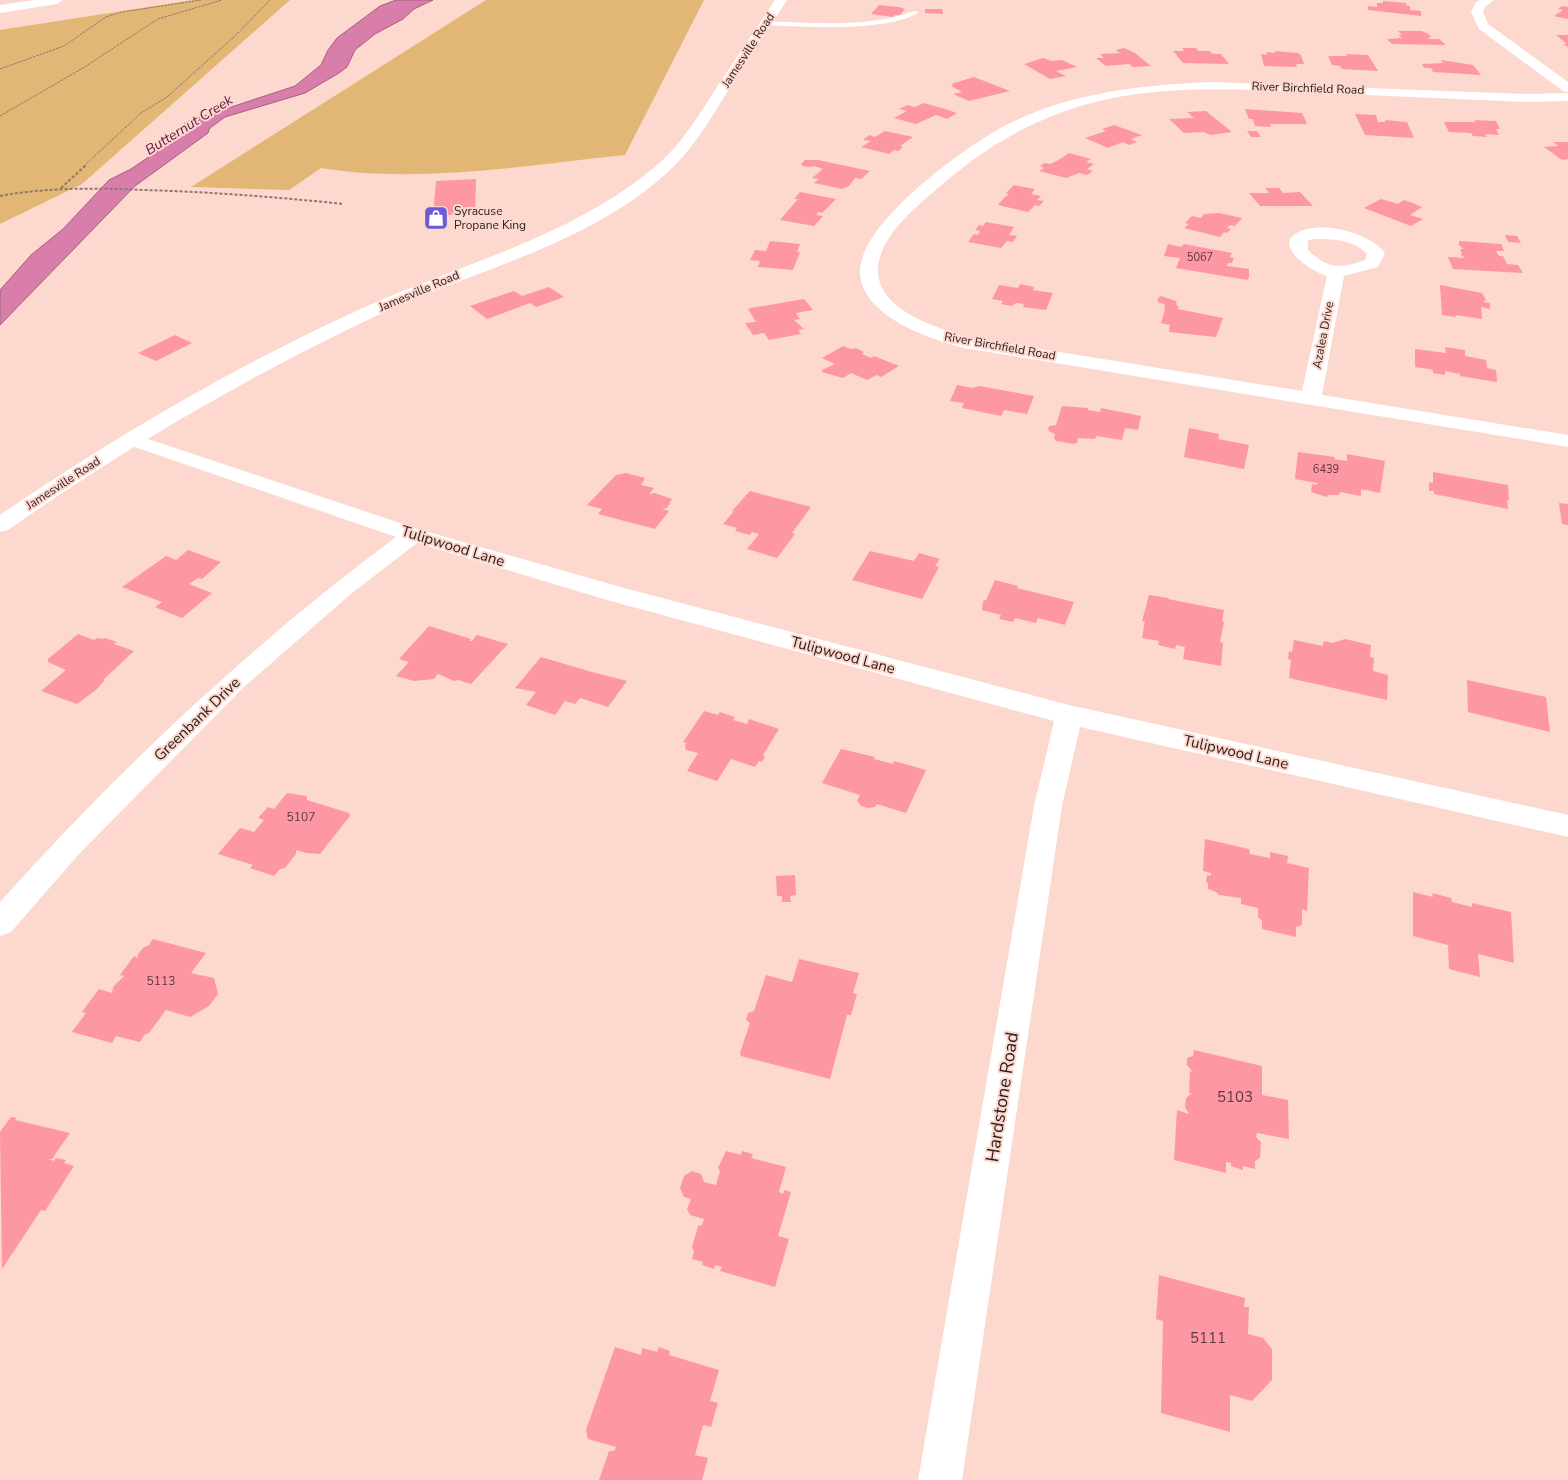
<svg xmlns="http://www.w3.org/2000/svg" width="1568" height="1480" viewBox="0 0 1568 1480" font-family="'Nunito Sans',sans-serif">
	<style>
		.green { fill: #e2b775 }
		.water { fill: #d97eaa; stroke: #a4617e }
		.building { fill: #fd97a4 }
		.lines { fill: none; stroke-linecap: round; stroke-linejoin: round }
		.path-far1 { stroke: #8e7670; stroke-width: 1; stroke-dasharray: 2.5 1; stroke-linecap: butt }
		.path { stroke: #8e7670; stroke-width: 2; stroke-dasharray: 3 2; stroke-linecap: butt }
		.lane { fill: #fff; fill-rule: evenodd }
		.street { fill: #fff; fill-rule: evenodd }
		.secondary { fill: #fff; fill-rule: evenodd }
		.highway { fill: #fff; fill-rule: evenodd }
		.labels { text-anchor: middle; dominant-baseline: central; stroke-width: 4; stroke-linejoin: round; paint-order: stroke }
		.far-number-label { font-size: 11px; fill: #5e3b3c }
		.far-street-label { font-size: 12px; fill: #291c19; stroke: #fcd8cf }
		.far-poi-label { font-size: 12px; fill: #291c19; stroke: #fcd8cf; text-anchor: start }
		.number-label { font-size: 12px; fill: #5e3b3c }
		.far-water-label { font-size: 14px; font-style: italic; fill: #641442; stroke: #fcd8cf }
		.street-label { font-size: 15px; fill: #291c19; stroke: #fcd8cf }
		.near-number-label { font-size: 15px; fill: #5e3b3c }
		.near-street-label { font-size: 18px; fill: #291c19; stroke: #fcd8cf }
	</style>
	<rect width="100%" height="100%" fill="#fcd8cf"/>
	<g class="green">
		<path d="M193,0H290L82,184L0,224V30Z"/>
		<path d="M486,0H704L625,155C528,165 418,184 321,168L289,190L191,187Z"/>
	</g>
	<path class="water" d="M396,0H433L414,9L403,19L375,34L355,50L347,67L339,73L305,93L225,117L210,128L208,133L135,186L0,325V290L31,255L63,229L109,180L131,169L159,150L186,122L295,86L321,65L328,50L337,38L380,6Z"/>
	<g class="building">
		<path d="M1383,1L1406,3L1407,6H1410V10L1421,11V16L1368,10V6L1377,7V3H1383Z"/>
		<path d="M879,5L899,7L905,9L900,15H895L893,17L871,14Z"/>
		<path d="M1562,6L1568,7V19L1554,16L1563,10L1558,9Z"/>
		<path d="M925,9H942L943,14L925,13Z"/>
		<path d="M1398,31H1422L1428,34L1432,37H1428L1430,39H1439L1446,45L1392,44L1387,39L1402,38L1398,35H1402Z"/>
		<path d="M1556,35H1568V47L1563,44H1567Z"/>
		<path d="M1124,48L1135,53L1151,66L1133,67L1129,64L1106,66L1096,58H1104L1100,54L1120,53L1116,50Z"/>
		<path d="M1182,48H1196L1198,51H1210L1213,54H1221L1229,64L1183,63L1173,51H1184Z"/>
		<path d="M1275,51L1298,53L1301,55L1304,64H1296L1297,67L1264,66L1261,54L1267,55L1266,52L1275,53Z"/>
		<path d="M1346,54L1368,55L1378,71L1342,69L1340,66L1332,65L1328,56H1347Z"/>
		<path d="M1043,58L1052,61L1062,60L1077,67L1056,71L1066,76L1050,79L1024,64Z"/>
		<path d="M1441,60L1473,65L1481,75L1433,72L1431,68H1424L1422,64L1443,63Z"/>
		<path d="M974,77L1010,91L969,101L953,94L962,92L951,86L954,85L951,84Z"/>
		<path d="M924,103L945,109L957,113L947,119L936,115L916,124L894,118L907,111L899,109L908,105L915,107Z"/>
		<path d="M1245,109L1302,113L1307,124H1270L1271,127L1255,126L1253,119H1249Z"/>
		<path d="M1206,111L1232,132L1210,135L1204,132L1184,133L1169,119L1194,118L1187,112Z"/>
		<path d="M1355,114L1376,115L1378,122H1385V120L1407,122L1414,138L1365,135Z"/>
		<path d="M1474,120L1496,121L1500,129H1496L1499,135L1485,134L1487,137L1473,136L1471,133L1449,132L1444,122H1476Z"/>
		<path d="M1114,125L1142,135L1131,139L1137,142L1129,145L1123,142L1108,148L1085,138L1106,131L1102,129Z"/>
		<path d="M885,131L913,137L900,146L903,147L898,151L894,150L889,154L861,147L871,141L863,140L869,135L875,137Z"/>
		<path d="M1247,131H1257L1261,137H1251Z"/>
		<path d="M1553,142H1568V159L1562,160L1544,147L1558,146Z"/>
		<path d="M1069,153L1091,159L1086,162L1094,164L1087,169L1093,171L1087,175L1079,173L1066,178L1039,171L1044,168L1040,166L1045,163L1050,164L1057,161Z"/>
		<path d="M805,160H818L870,171L861,179L855,178L849,186L842,189L814,183L819,179L812,178L823,169L814,166L809,167L803,166L801,164Z"/>
		<path d="M476,179L475,213L433,216L436,181Z"/>
		<path d="M1014,185L1035,189L1031,194L1041,196L1037,200L1044,201L1039,206L1035,205L1028,212L998,205L1004,198L1009,194L1006,193Z"/>
		<path d="M1265,188H1279L1283,193L1300,192L1313,206H1260L1249,193H1269Z"/>
		<path d="M800,192L836,199L822,213L819,212L816,215L823,216L814,226L780,220L798,199H794Z"/>
		<path d="M1381,199L1398,204L1404,200L1415,204L1422,207L1410,215L1423,219L1411,226L1364,208Z"/>
		<path d="M1219,213L1242,218L1235,226L1230,225L1227,228L1231,229L1227,233L1224,232L1220,237L1184,228L1189,224L1185,223L1192,216L1201,218L1204,214Z"/>
		<path d="M986,222L1014,227L1009,235L1017,236L1013,242L1007,241L1001,248L968,242L974,234L978,235L980,231L975,230L979,225L983,226Z"/>
		<path d="M1505,235L1517,236L1521,243L1508,242Z"/>
		<path d="M770,241L800,244L797,252H800L793,270L758,267L760,261L750,260L755,250L766,251Z"/>
		<path d="M1459,241L1501,244L1504,251H1496L1499,256H1503L1507,264L1518,265L1523,273L1453,269L1448,257L1465,258L1460,254H1462L1460,249H1463L1459,245Z"/>
		<path d="M1168,244L1181,247L1184,244L1232,253L1230,257L1234,258L1232,263H1228L1227,266L1249,269V278L1247,280L1176,268L1180,258L1164,256Z"/>
		<path d="M1020,284L1034,287L1033,290L1053,293L1046,310L1023,307L1024,304L1016,303L1012,306L1001,304L1003,301L992,299L999,285L1018,288Z"/>
		<path d="M1440,285L1482,293L1486,300L1483,302L1490,303V309L1481,307L1482,319L1455,315L1456,317L1442,315Z"/>
		<path d="M549,287L564,297L536,307L530,303L487,319L470,306L514,291L522,296Z"/>
		<path d="M1161,296L1176,301L1177,306H1179L1178,309L1223,318L1216,337L1169,332L1170,325L1161,323L1165,309H1164L1165,304L1159,303L1157,299Z"/>
		<path d="M804,299L813,310L796,313L800,319L794,320L804,329L798,330L801,334L769,340L764,333L753,335L745,323L756,322L748,309L751,308Z"/>
		<path d="M175,335L192,343L156,361L138,353Z"/>
		<path d="M843,346L851,349L856,348L864,352L862,354L871,358L874,356L899,366L881,377L877,375L867,380L851,373L843,378L822,372V370L835,364L822,358Z"/>
		<path d="M1445,347L1465,350V356L1486,360L1487,368L1496,370L1497,382L1460,376V374L1445,371V375L1433,373V370L1429,369L1415,367V349L1446,353Z"/>
		<path d="M957,385L972,388L979,386L1034,396L1027,414L1004,410L1001,416L962,408L964,403L950,401Z"/>
		<path d="M1062,406L1088,408V410L1100,412L1101,408L1141,416L1138,430L1125,428L1122,440L1096,436L1095,439L1078,438L1077,443L1073,444L1056,441L1054,438L1055,434L1050,432L1048,429L1049,426L1056,425Z"/>
		<path d="M1189,428L1219,434L1218,439L1249,445L1244,469L1184,457Z"/>
		<path d="M1298,452L1335,457L1334,459L1347,461V454L1385,461L1380,493L1361,489V496L1340,492L1339,495H1328L1327,497L1311,492L1312,484L1317,485V483L1295,479Z"/>
		<path d="M1433,472L1508,485L1509,501L1507,500L1508,509L1434,494V491H1429V482L1433,483Z"/>
		<path d="M626,473L645,478L641,485L654,488L649,494L655,493L672,499L667,508L662,509L669,511L655,529L598,514L602,509L587,505L616,475Z"/>
		<path d="M750,491L811,507L792,533L795,534L777,558L747,549L759,534L752,532L750,535L735,531L737,528L723,524L734,511H732Z"/>
		<path d="M1559,503L1568,504V525L1562,524Z"/>
		<path d="M188,550L221,562L202,579L198,578L189,584L212,593L182,618L155,607L162,602L122,587L166,556L176,560Z"/>
		<path d="M870,551L914,561L919,553L940,559L935,566L939,567L922,599L852,580Z"/>
		<path d="M995,580L1018,586L1017,588L1074,602L1065,625L1038,618L1036,623L1015,618L1013,622L999,619L1001,615L982,610L983,601L986,600Z"/>
		<path d="M1149,595L1169,598L1168,599L1224,610L1222,621L1224,622L1220,642L1223,643L1221,666L1183,659L1185,647L1176,645L1175,649L1158,645L1159,641L1142,638L1145,621H1142Z"/>
		<path d="M429,626L471,639L469,641H472L477,635L508,644L471,684L458,680L454,681L438,674L434,679L414,681L396,676L409,662L399,659Z"/>
		<path d="M78,634L94,640L97,638L103,639L105,638L117,642L114,644L134,651L103,680H105L96,690L77,704L41,691L66,670L48,662V659Z"/>
		<path d="M1345,639L1371,645L1370,657L1374,658L1373,671L1388,675L1387,700L1289,678L1291,660L1288,659L1289,651L1292,652L1294,640L1323,646L1324,641L1333,643Z"/>
		<path d="M541,657L592,672L627,681L608,707L580,698L575,704L565,701L555,715L526,705L536,692L515,688Z"/>
		<path d="M1467,680L1546,697L1550,732L1468,712Z"/>
		<path d="M704,711L718,715L720,712L735,717L733,720L747,724L749,719L779,729L763,755L765,756L762,762L759,761L755,767L731,759L717,781L687,771L698,753L686,750L685,745L687,743L683,742Z"/>
		<path d="M841,749L875,757L874,759L893,764L894,761L926,770L906,813L877,804L875,807L868,808L861,806L857,801L860,795L822,783Z"/>
		<path d="M287,793L307,796V800L349,813L350,816L320,854L306,853L296,850V854L285,868L280,869L274,876L250,868L253,865L218,854L240,828L254,832L264,820L258,818L268,807L274,809Z"/>
		<path d="M1205,839L1249,849L1250,854L1270,858V852L1288,856L1287,863L1309,868L1307,911L1302,909V925L1296,927V937L1262,929V921L1258,917V908L1241,904V898L1219,895L1216,892L1208,889V883L1206,882L1207,875L1211,876V873L1203,871Z"/>
		<path d="M795,875L796,895L790,896L791,902H782V896H777L776,876Z"/>
		<path d="M1413,892L1433,897L1432,893L1451,898L1452,902L1472,907V903L1511,912L1514,963L1478,954L1480,977L1449,969L1448,945L1413,936Z"/>
		<path d="M153,939L206,953L191,973L214,978L218,994L209,1006L190,1017L166,1010L149,1033L144,1035L140,1042L116,1036L112,1043L72,1032L86,1013L82,1012L99,989L112,993L113,987L124,976L120,975L134,956L138,958V954L144,947L148,946Z"/>
		<path d="M799,959L859,973L853,993L857,994L851,1015H847L830,1079L741,1056L740,1053L750,1023L746,1020L748,1013L754,1011L766,975L792,982Z"/>
		<path d="M1194,1050L1262,1066V1095L1288,1100L1289,1139L1257,1133L1256,1137L1261,1142L1260,1158L1255,1161V1169L1243,1166V1170L1231,1166V1163L1226,1162V1173L1174,1160L1177,1110L1189,1114L1185,1107L1186,1098L1192,1093H1189L1190,1071L1193,1072L1187,1065V1058L1193,1056Z"/>
		<path d="M11,1117L17,1118L15,1120L70,1133L52,1159H48L54,1161L56,1158L66,1160L64,1163L74,1166L45,1211L41,1210L2,1269L0,1132Z"/>
		<path d="M726,1151L741,1155L742,1151L753,1154L751,1158L786,1167L779,1192L783,1194L784,1190L791,1192L778,1236L789,1239L775,1287L720,1271L722,1267L715,1265L714,1269L702,1265L703,1262L692,1259L694,1252L692,1247L698,1226L702,1225L704,1219L690,1215L687,1209L691,1199L684,1197L680,1188L684,1176L692,1171L701,1174L704,1182L716,1185L720,1171L718,1168Z"/>
		<path d="M1159,1275L1245,1298L1244,1307H1249L1248,1334L1263,1338L1272,1349V1380L1252,1401L1230,1395V1432L1161,1413L1163,1321L1156,1319Z"/>
		<path d="M615,1347L641,1355L642,1348L657,1352L659,1347L670,1351L669,1355L719,1370L710,1401L718,1403L711,1427L703,1425L695,1455L708,1458L702,1480H599L609,1451H614L616,1447L588,1439L586,1430Z"/>
	</g>
	<g class="lines">
		<g class="path-far1">
			<path d="M0,69L64,46L106,17L122,12L201,0"/>
			<path d="M0,116L83,68L158,19L222,0"/>
			<path d="M84,166L141,113L167,97L236,35L270,0"/>
		</g>
		<g class="path">
			<path d="M61,188L86,165"/>
			<path d="M0,196C48,187 96,188 145,190C211,192 277,197 343,204"/>
		</g>
		<path class="lane" d="M914,11L919,12C892,32 801,27 766,25L763,23L766,21C813,23 869,28 914,11Z"/>
		<g class="street">
			<path d="M1480,0H1494L1485,7L1483,12L1488,24L1568,82V92L1563,91L1479,29L1471,12L1476,2Z"/>
			<path d="M1212,82L1527,94L1568,93V101L1527,102C1458,99 1390,96 1321,93C1237,89 1144,82 1063,112C1015,129 976,155 938,188C916,207 881,235 878,267C875,309 934,327 967,337L1302,391L1327,276C1315,273 1274,248 1295,234C1317,219 1370,232 1385,253L1378,267L1344,276L1322,395L1568,435V447L964,348C929,339 861,316 860,272C859,223 966,146 1006,125C1021,118 1038,110 1055,105C1106,89 1158,84 1212,82ZM1313,239C1332,239 1353,239 1367,254L1365,260C1339,269 1328,269 1308,250V241Z"/>
			<path d="M130,433L421,530L624,588L1069,705L1568,815V837L1080,727L1062,806L962,1480H918L1034,806L1054,721L607,600L417,543L352,593L245,686L79,854L11,932L0,936V902C120,768 252,644 396,537L123,443L119,439L123,435Z"/>
		</g>
		<path class="secondary" d="M775,0H787C768,30 748,60 729,89C711,118 694,148 669,171C588,246 473,270 376,316C247,377 125,448 8,530L0,532V515C116,436 237,365 365,307C463,263 572,237 656,166C681,145 699,115 717,87C736,58 756,29 775,0Z"/>
		<path class="highway" d="M34,0H63L57,4L0,13V5Z"/>
	</g>
	<defs>
		<symbol id="shop-square" viewBox="-11 -11 22 22"><rect x="-9" y="-9" width="18" height="18" rx="4" fill="#6c5bd5" stroke="#fcd8cf"/><path d="M-5-2.5h2.3a2.7 3.5 0 0 1 5.4 0H5L5.5 6h-11ZM-1.5-2.5h3a1.5 2.3 0 0 0-3 0Z" fill="#fff"/></symbol>
	</defs>
	<g fill-rule="evenodd">
		<use href="#shop-square" x="422" y="204" width="28" height="28"/>
	</g>
	<g class="labels">
		<g class="far-number-label">
			<text x="1200" y="257">5067</text>
			<text x="1326" y="469">6439</text>
		</g>
		<g class="far-street-label">
			<text transform="translate(748 50) rotate(-57)">Jamesville Road</text>
			<text transform="translate(1308 88) rotate(2)">River Birchfield Road</text>
			<text transform="translate(419 291) rotate(-23)">Jamesville Road</text>
			<text transform="translate(1323 335) rotate(-79)">Azalea Drive</text>
			<text transform="translate(1000 346) rotate(10)">River Birchfield Road</text>
			<text transform="translate(63 483) rotate(-33)">Jamesville Road</text>
		</g>
		<g class="far-poi-label">
			<text x="454" y="211">Syracuse<tspan x="454" dy="14">Propane King</tspan></text>
		</g>
		<g class="number-label">
			<text x="301" y="817">5107</text>
			<text x="161" y="981">5113</text>
		</g>
		<g class="far-water-label">
			<text transform="translate(189 125) rotate(-32)">Butternut Creek</text>
		</g>
		<g class="street-label">
			<text transform="translate(453 546) rotate(17)">Tulipwood Lane</text>
			<text transform="translate(843 655) rotate(15)">Tulipwood Lane</text>
			<text transform="translate(197 719) rotate(-44)">Greenbank Drive</text>
			<text transform="translate(1236 752) rotate(13)">Tulipwood Lane</text>
		</g>
		<g class="near-number-label">
			<text x="1235" y="1097">5103</text>
			<text x="1208" y="1338">5111</text>
		</g>
		<g class="near-street-label">
			<text transform="translate(1002 1097) rotate(-81)">Hardstone Road</text>
		</g>
	</g>
</svg>
